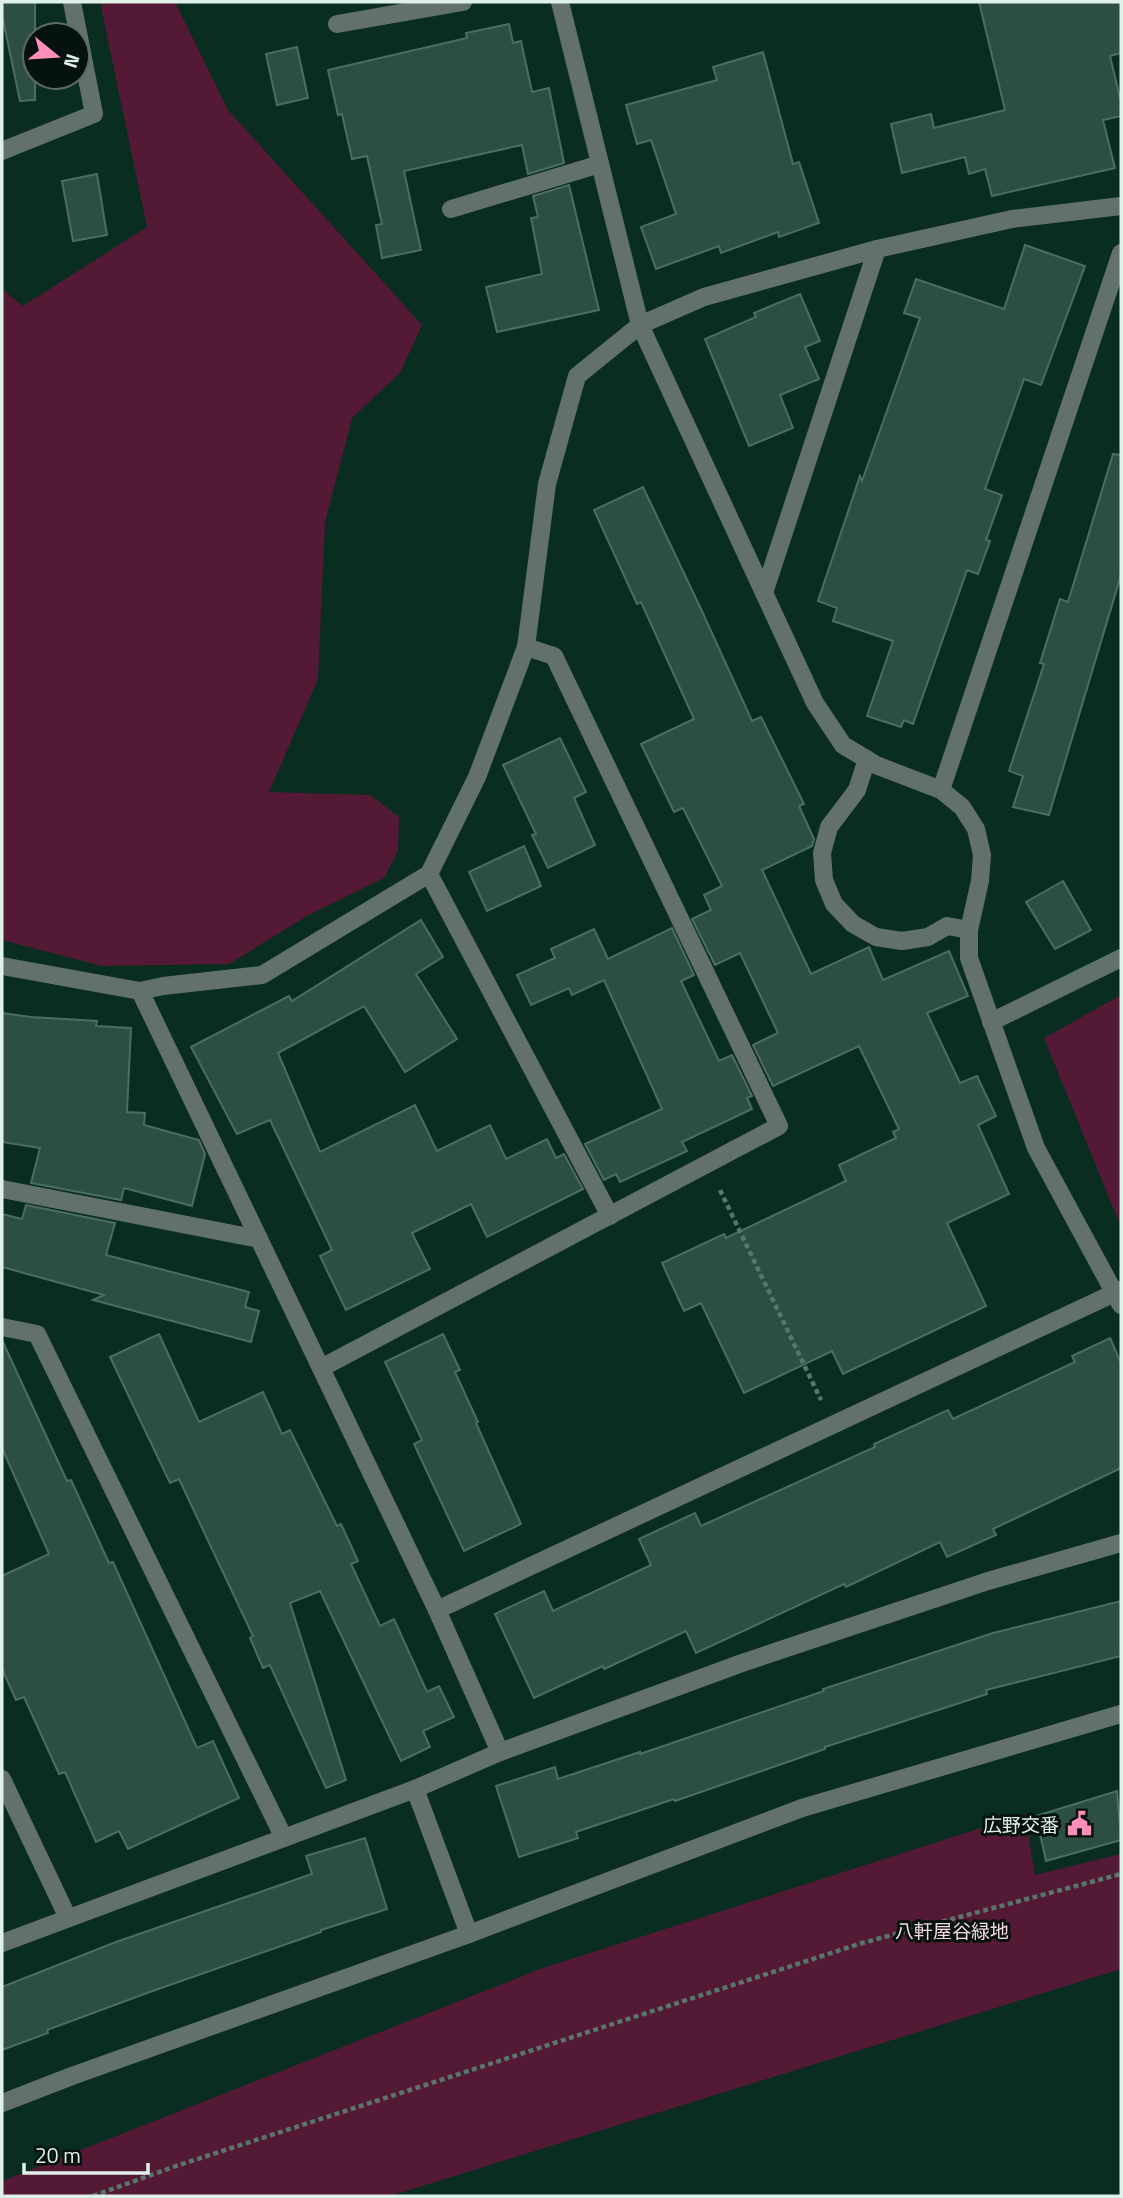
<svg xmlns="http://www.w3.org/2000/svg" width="1123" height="2198" viewBox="0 0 1123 2198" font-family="'Titillium Web','Noto Sans JP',sans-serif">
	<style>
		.green { fill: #541934 }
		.building { fill: #2d4f42; stroke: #4b6e61; stroke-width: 2 }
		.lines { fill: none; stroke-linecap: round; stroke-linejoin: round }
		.path { stroke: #59766c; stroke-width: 4.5; stroke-dasharray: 5 3.5; stroke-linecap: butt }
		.minor { stroke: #62716b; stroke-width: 18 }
		.tertiary { stroke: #62716b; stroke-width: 18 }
		.labels { text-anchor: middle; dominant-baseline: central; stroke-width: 6; stroke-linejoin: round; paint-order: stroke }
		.poi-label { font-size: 19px; fill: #dff2ea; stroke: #05120d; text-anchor: end }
		.park-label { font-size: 19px; fill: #f4d9e2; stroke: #05120d }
	</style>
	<rect width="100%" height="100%" fill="#0a2d22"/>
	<g class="green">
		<path d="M100,2H175L228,110L422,325L400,373L352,418L325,523L318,679L269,792L370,795L399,817L398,851L384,878L307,916L229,964L102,966L2,940V289L23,306L147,227Z"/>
		<path d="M1121,995V1227L1044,1038Z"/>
		<path d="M1025,1814L1035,1875L1121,1854V1969L390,2196H2V2181L543,1968Z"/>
	</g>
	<g class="building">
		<path d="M2,2H35V100L20,101L2,15Z"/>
		<path d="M979,2H1121V53L1110,56L1121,102V116L1103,120L1115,168L992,196L985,169L969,174L965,157L902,173L891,124L931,114L934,128L1005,110Z"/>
		<path d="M509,24L513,43L521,41L532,92L549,88L564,163L528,174L522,145L404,171L421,250L382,258L376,225L382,224L367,156L352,159L342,114L338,115L328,70L467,38L466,33Z"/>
		<path d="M297,47L308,98L277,105L266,54Z"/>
		<path d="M763,52L793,164L799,162L819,223L779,237L778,232L721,253L719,246L656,269L641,227L676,214L651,140L637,144L626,105L717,80L713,67Z"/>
		<path d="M97,174L107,235L73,241L62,181Z"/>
		<path d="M569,185L599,310L497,332L486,287L542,274L531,218L538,217L533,196Z"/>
		<path d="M1025,245L1085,266L1041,385L1024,379L985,489L1002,495L986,540L990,541L978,574L967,570L913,724L904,720L901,727L867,716L893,641L833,621L837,608L818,601L860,476L862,481L920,318L904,313L916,279L1004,309Z"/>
		<path d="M800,294L820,341L805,347L819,379L780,395L793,428L749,446L705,339L756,317L754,313Z"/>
		<path d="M1113,454L1121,455V575L1049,815L1013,807L1023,776L1009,771L1044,664L1040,663L1060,599L1068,602Z"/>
		<path d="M643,487L701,609L752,721L761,717L804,804L799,806L814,839L812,846L762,870L811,974L869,947L883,980L949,951L968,996L927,1013L960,1083L977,1076L996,1116L978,1125L1009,1194L947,1223L986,1306L843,1374L832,1351L744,1393L701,1303L684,1311L662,1263L724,1234L726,1238L846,1181L839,1165L896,1138L893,1132L899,1129L859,1046L773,1086L753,1045L778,1033L740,953L715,965L692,919L711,910L704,895L722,886L683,808L674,812L641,744L694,719L641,602L637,604L594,510Z"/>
		<path d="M560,738L586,792L574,798L595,845L548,868L532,835L536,834L503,765Z"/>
		<path d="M524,846L541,886L487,911L469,872Z"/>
		<path d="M1063,881L1091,930L1055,949L1026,902Z"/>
		<path d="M421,920L443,957L416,974L457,1039L405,1072L364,1006L278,1053L320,1152L415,1105L437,1151L490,1125L506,1159L547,1139L556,1158L564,1154L583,1189L487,1237L471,1204L412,1233L430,1269L346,1310L320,1256L332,1250L270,1120L237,1134L191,1047L289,996L292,1001Z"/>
		<path d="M672,928L694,975L681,981L719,1061L732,1055L752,1096L747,1098L752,1109L682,1142L687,1151L620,1182L616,1174L604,1180L585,1144L662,1109L604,980L572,995L569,988L531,1005L517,975L555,958L551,949L594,929L608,959Z"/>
		<path d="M2,1013L31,1017L97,1021L96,1026L131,1028L127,1112L145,1113L144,1125L199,1140L205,1154L192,1206L124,1188L121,1200L31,1183L40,1148L2,1142Z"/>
		<path d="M26,1205L115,1223L106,1255L249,1292L245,1307L259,1311L251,1342L93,1300L104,1295L2,1267V1214L22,1219Z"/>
		<path d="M159,1334L199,1422L263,1392L282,1434L290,1430L337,1526L341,1524L358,1561L351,1564L380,1626L394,1619L427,1692L439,1686L454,1717L423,1731L430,1747L401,1761L320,1591L290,1603L346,1780L326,1788L270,1665L263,1668L250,1638L253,1636L179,1479L170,1483L110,1357Z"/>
		<path d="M443,1334L460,1370L455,1372L478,1422L476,1423L521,1524L464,1551L414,1444L422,1440L385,1362Z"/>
		<path d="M1110,1338L1121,1363V1468L993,1529L996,1535L947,1557L940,1542L846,1587L844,1584L696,1653L686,1631L604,1669L603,1666L534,1698L495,1614L544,1591L553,1611L651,1565L639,1539L695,1513L701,1526L875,1447L874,1444L948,1410L953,1419L1075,1362L1072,1356Z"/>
		<path d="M2,1340L67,1481L71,1480L109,1563L113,1562L197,1748L213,1741L239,1798L128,1849L119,1831L96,1842L65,1772L59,1774L24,1697L16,1700L2,1669V1576L49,1554L2,1448Z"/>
		<path d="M1121,1601V1656L986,1690L987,1694L825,1747V1749L675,1801L674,1799L576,1832L578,1838L519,1857L496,1786L555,1767L558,1779L640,1752V1754L824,1691L823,1689L993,1633Z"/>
		<path d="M1117,1791L1121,1840L1046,1861L1036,1816Z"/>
		<path d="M365,1838L387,1909L321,1930V1932L147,1993L47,2030L48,2033L2,2050V1987L116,1942L312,1874L306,1856Z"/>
	</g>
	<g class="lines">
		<g class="path">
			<path d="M720,1190L821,1400"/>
			<path d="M93,2196L176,2166L862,1943L1121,1874"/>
		</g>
		<g class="minor">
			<path d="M560,2L640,325L815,703L843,745L876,765L941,790L962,807L976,829L982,855L980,881L969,930V958L1036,1148L1121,1305"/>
			<path d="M337,24L463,2"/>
			<path d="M2,151L94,114L72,2"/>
			<path d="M451,209L600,164"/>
			<path d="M764,593L877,249"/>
			<path d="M867,759L857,790L829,827L822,853L824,880L834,904L853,924L876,937L902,941L928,937L947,926L969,930"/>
			<path d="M941,790L1121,253"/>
			<path d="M429,874L610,1216"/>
			<path d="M2,966L140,991L163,986L262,975L429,874L477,777L526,647L547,484L577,376L640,325L704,297L877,249L1012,219L1121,206"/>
			<path d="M140,991L437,1610L500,1752"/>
			<path d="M991,1022L1121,958"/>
			<path d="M2,1189L259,1239"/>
			<path d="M2,1327L37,1334L284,1838"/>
			<path d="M321,1368L779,1126L554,656L526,647"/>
			<path d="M437,1610L1121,1290"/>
			<path d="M2,1779L68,1918"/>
			<path d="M415,1789L469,1934"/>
			<path d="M2,1943L415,1789L500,1752L742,1663L988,1581L1121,1543"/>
		</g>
		<path class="tertiary" d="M2,2103L72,2076L469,1934L802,1808L1121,1714"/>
	</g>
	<defs>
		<symbol id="civic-bare" viewBox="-9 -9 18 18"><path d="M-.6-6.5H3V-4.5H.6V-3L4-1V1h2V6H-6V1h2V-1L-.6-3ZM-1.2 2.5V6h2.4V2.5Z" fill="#ff8ebb" stroke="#05120d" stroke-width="2.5" paint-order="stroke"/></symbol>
	</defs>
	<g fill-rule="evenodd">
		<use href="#civic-bare" x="1062" y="1806" width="35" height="35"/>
	</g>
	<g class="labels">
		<g class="poi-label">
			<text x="1059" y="1824">広野交番</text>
		</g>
		<g class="park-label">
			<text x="952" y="1930">八軒屋谷緑地</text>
		</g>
	</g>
	<rect width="1123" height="2198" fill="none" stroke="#dff2ea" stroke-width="7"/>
	<g transform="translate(56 56) rotate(108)"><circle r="33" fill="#05120d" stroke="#5c6c65" stroke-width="2"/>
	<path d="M0-5L12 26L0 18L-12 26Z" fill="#ff8ebb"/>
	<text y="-10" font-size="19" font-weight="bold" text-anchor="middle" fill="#dff2ea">N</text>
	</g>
	<path d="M24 2163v10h124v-10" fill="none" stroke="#dff2ea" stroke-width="3.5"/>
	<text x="35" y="2163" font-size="21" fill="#dff2ea" stroke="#05120d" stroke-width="5" paint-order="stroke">20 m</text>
</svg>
